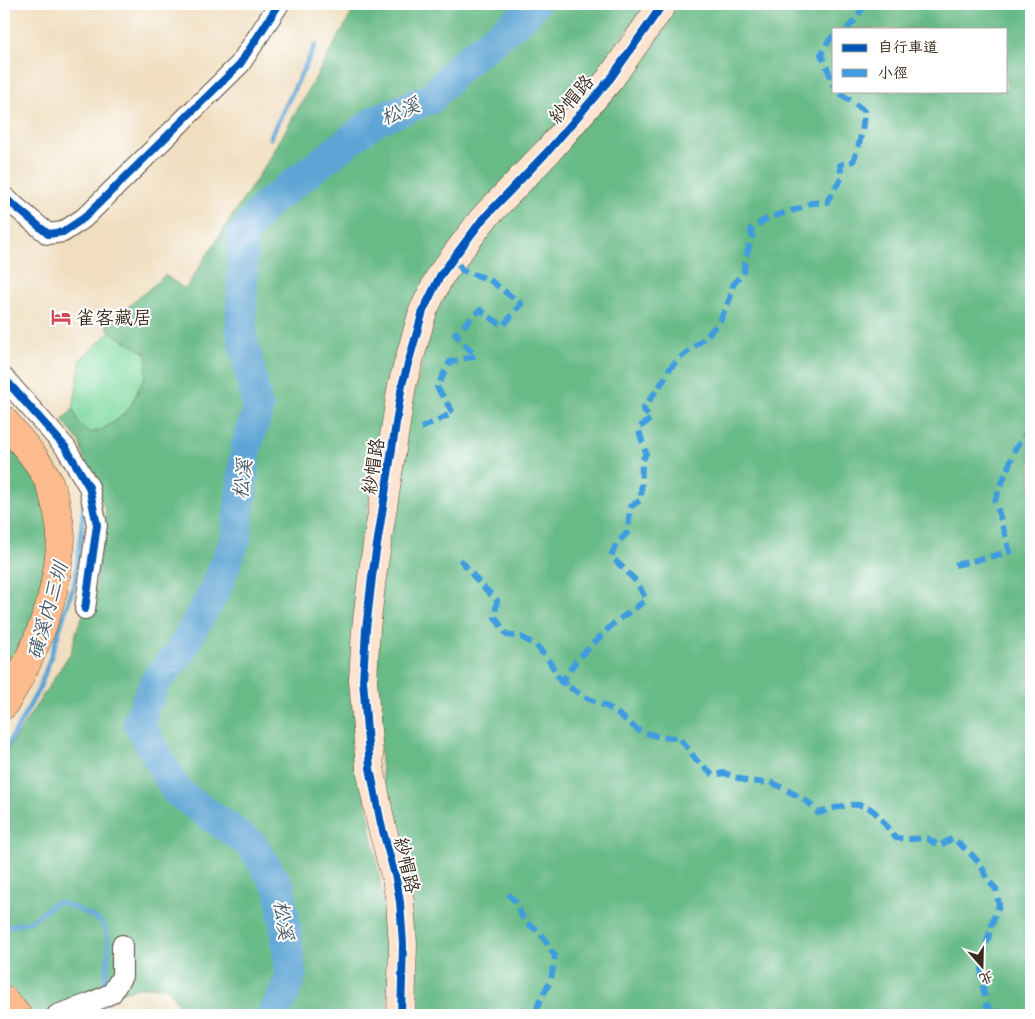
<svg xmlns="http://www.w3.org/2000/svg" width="1035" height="1019" viewBox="0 0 1035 1019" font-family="Itim,'LXGW WenKai TC',sans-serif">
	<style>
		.green { fill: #80daa0; stroke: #5e825f }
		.forest { fill: #68ba86; stroke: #527252; fill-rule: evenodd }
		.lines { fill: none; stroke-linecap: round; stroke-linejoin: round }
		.stream { stroke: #5da5d4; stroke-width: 5 }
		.river { stroke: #5da5d4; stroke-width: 31 }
		.street-casing { stroke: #564536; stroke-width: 22 }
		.secondary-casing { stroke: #564536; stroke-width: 29 }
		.primary-casing { stroke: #564536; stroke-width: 29 }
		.street { stroke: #fff; stroke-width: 20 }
		.secondary { stroke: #fde4d1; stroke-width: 28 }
		.primary { stroke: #fbbb8c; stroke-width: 28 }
		.quiet { stroke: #3f9ce0; stroke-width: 6; stroke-dasharray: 12 6; stroke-linecap: butt }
		.cycleway-casing { stroke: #fff; stroke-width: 11 }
		.cycleway { stroke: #0057b8; stroke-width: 8 }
		.labels { text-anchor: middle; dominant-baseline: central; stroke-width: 4; stroke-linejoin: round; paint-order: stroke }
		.street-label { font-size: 19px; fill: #3b2a1e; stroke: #fff }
		.poi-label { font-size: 19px; fill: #3b2a1e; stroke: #fff; text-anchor: start }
		.water-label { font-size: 20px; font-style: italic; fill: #495b67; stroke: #fff }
	</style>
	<rect width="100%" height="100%" fill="#fff"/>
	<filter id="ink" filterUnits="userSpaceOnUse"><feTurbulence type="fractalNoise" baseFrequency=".02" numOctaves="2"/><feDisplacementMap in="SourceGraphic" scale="10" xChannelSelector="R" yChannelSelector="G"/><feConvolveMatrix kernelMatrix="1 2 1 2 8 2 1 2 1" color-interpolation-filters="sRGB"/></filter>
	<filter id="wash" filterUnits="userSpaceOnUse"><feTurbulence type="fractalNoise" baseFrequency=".0096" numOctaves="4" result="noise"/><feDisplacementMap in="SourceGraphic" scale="20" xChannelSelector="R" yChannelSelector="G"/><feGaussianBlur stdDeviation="1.12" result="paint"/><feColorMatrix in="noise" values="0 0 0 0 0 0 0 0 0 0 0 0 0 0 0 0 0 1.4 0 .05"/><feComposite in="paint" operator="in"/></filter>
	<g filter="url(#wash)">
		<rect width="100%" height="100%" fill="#f0debf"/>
		<path class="green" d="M110,332L147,354L146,374L130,407L117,420L101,430L89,433L79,423L73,409L81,359Z"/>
		<g class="forest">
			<path d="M357,4H646L396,359L374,469L355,598L354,728L393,958L386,1015H185L167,987H143L122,992L69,1015H27L4,986V755L71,652L78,626L95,587L106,512L84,458L79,441L62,420L73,409L79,423L89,433L101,430L117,420L130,408L146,374L147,354L110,332L106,326L165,275L185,289L270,158Z"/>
			<path d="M678,4H1031V1015H409L381,763L376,686L382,579L394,478L434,312L474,243L526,192ZM834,29H1006V91H834Z"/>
			<path d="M4,428L33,462L52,520L44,594L4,686Z"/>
		</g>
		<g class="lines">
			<g class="stream">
				<path d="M270,138L315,46"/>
				<path d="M4,752L39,689L49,662L76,578L84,503"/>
				<path d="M4,930L9,926L29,922L56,902C67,903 75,908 85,913C90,915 98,919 102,923C114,937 106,976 103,992"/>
				<path d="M100,1015L101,1003"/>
			</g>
			<path class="river" d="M273,1015L284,994L291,974L280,889L252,845L177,792L138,722L155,682L180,652L216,588L236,537L246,447L258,409L241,330L243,233L266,205L376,120L430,99L460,66L523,16L534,4"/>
		</g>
	</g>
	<g filter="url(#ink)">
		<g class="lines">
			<defs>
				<g id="street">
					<path d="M4,197L48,234L63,232L84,218L240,64L279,4"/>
					<path d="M4,378L66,448L89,487L97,525L85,609"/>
					<path d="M57,1015L91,1003L112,993L122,976V945"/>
				</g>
				<path id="secondary" d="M401,1015L403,944L400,902L396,879L381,824L370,768L363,680L366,629L372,577L402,385L423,311L440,276L482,220L549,150L610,79L663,4"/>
				<g id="primary">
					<path d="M4,420C20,441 40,460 50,485C56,502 60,520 61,537C61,544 60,550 59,556C54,609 31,660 4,705"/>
					<path d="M4,1000L17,1015"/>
				</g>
			</defs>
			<use href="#street" class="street-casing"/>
			<use href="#secondary" class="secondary-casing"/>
			<use href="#primary" class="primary-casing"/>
			<use href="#street" class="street"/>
			<use href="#secondary" class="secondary"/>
			<use href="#primary" class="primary"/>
			<g class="quiet">
				<path d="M847,29L855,20L865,4"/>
				<path d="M834,36C828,39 825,49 821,54L830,75L834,87"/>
				<path d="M421,428L453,413L437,387L450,362L476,356L455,334L480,310L503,326L521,304L490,280L462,270L454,257"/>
				<path d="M460,559L480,584L497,600L495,617L507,635L521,637L536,645L550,662L561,682L587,698L608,707L617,713L638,730L659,737L680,738L696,760L713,775L724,773L747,781L773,783L796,795L809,803L818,813C835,808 857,799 872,810C879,815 890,831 896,838L911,839L927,838L939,846L953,838L972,855L981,865L987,879L996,889L999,905L992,924L987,942L983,958L981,978L987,1006L998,1015"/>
				<path d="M955,565L1010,552L995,500L1015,450L1031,426"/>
				<path d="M567,685L563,680L576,661L613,624L646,600L637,582L611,556L616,544L628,532L630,507L641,500L642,462L646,453L638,428L651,419L643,409L664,380L670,368L680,358L705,338L720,321L730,298L733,285L744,271L746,256L752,238L751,228L768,218L798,209L811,203L827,202L833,190L842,178L840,165L853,161C860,145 863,129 864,111L853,102L836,91"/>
				<path d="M508,894L516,902L524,921L540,932L555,956L551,980L540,1000L535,1015"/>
			</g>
			<defs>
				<g id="cycleway">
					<path d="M4,197L48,234L63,232L84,218L240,64L279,4"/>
					<path d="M4,378L66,448L89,487L97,525L85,609"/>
					<path d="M401,1015L403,944L400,902L396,879L381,824L370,768L363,680L366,629L372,577L402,385L423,311L440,276L482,220L549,150L610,79L663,4"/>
				</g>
			</defs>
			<use href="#cycleway" class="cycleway-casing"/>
			<use href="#cycleway" class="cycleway"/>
		</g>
	</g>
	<defs>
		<symbol id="hotel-bare" viewBox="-9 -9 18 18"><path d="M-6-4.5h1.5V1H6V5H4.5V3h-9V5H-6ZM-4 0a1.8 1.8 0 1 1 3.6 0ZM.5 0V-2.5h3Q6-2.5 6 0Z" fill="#d1495b" stroke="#fff" stroke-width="2.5" paint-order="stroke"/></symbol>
	</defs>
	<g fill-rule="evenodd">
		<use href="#hotel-bare" x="47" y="303" width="28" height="28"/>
	</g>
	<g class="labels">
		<g class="street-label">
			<text transform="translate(571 99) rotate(-49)">紗帽路</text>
			<text transform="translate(373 466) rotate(-81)">紗帽路</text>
			<text transform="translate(407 865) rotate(77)">紗帽路</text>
		</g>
		<g class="poi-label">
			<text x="76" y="317">雀客藏居</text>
		</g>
		<g class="water-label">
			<text transform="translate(400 111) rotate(-23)">松溪</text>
			<text transform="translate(242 479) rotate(-83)">松溪</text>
			<text transform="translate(47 611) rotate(-74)">磺溪內三圳</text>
			<text transform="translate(284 920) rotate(82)">松溪</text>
		</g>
	</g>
	<rect width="1035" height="1019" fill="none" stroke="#fff" stroke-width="20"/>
	<rect x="832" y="28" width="175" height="65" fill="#ffffff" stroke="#b1aaa5"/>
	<rect x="842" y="44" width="25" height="8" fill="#0057b8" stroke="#b1aaa5"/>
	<text x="878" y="52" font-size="15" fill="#3b2a1e">自行車道</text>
	<rect x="842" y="69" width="25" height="8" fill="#3f9ce0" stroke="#b1aaa5"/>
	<text x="878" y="78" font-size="15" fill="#3b2a1e">小徑</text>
	<g transform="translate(982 966) rotate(160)" stroke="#ffffff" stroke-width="4" paint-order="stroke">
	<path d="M0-4L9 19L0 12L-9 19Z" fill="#3b2a1e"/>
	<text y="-8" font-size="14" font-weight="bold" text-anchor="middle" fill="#3b2a1e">北</text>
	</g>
</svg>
